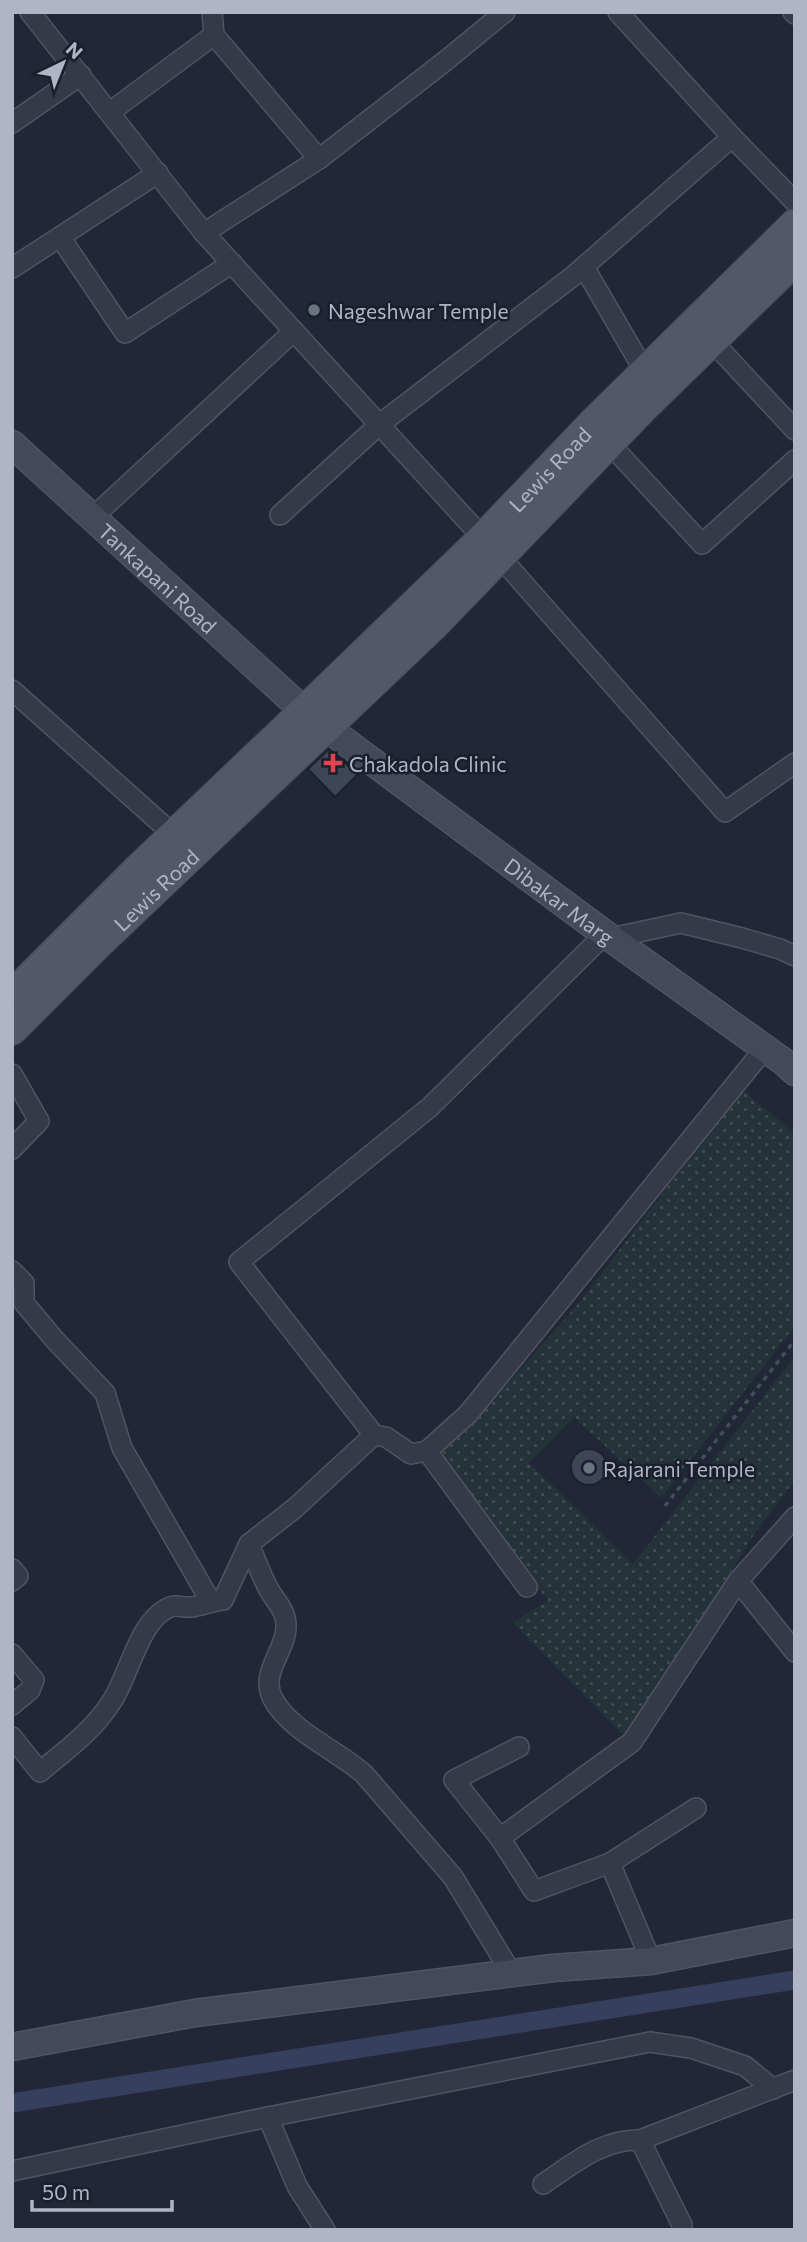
<svg xmlns="http://www.w3.org/2000/svg" width="807" height="2242" viewBox="0 0 807 2242" font-family="Commissioner,sans-serif">
	<style>
		.park { fill: url(#park-dots) }
		.lines { fill: none; stroke-linecap: round; stroke-linejoin: round }
		.canal { stroke: #36405e; stroke-width: 19 }
		.building { fill: #3e4557; stroke: #1c212e; stroke-width: 2 }
		.street-casing { stroke: #505462; stroke-width: 22 }
		.secondary-casing { stroke: #505462; stroke-width: 29 }
		.primary-casing { stroke: #3e4351; stroke-width: 32 }
		.path { stroke: #415056; stroke-width: 3.5; stroke-dasharray: 5 5; stroke-linecap: butt }
		.street { stroke: #353a48; stroke-width: 19 }
		.secondary { stroke: #43485b; stroke-width: 26 }
		.primary { stroke: #535868; stroke-width: 30 }
		.worship-dot { fill: #6b7280; stroke: #1a1f2c; stroke-width: 2.5 }
		.health-dot { fill: #e0444e; stroke: #1a1f2c; stroke-width: 2.5 }
		.labels { text-anchor: middle; dominant-baseline: central; stroke-width: 5; stroke-linejoin: round; paint-order: stroke }
		.poi-label { font-size: 21px; fill: #b0b4c4; stroke: #1a1f2c; text-anchor: start }
		.street-label { font-size: 21px; fill: #b0b4c4; stroke: #1a1f2c }
	</style>
	<defs>
		<pattern id="park-dots" width="8" height="8" patternUnits="userSpaceOnUse" patternTransform="scale(1.75)"><rect width="8" height="8" fill="#233338"/><path d="M2 2h.1M6 6h.1" fill="none" stroke="#404e53" stroke-width="1.8" stroke-linecap="round"/></pattern>
	</defs>
	<rect width="100%" height="100%" fill="#222737"/>
	<path class="park" d="M742,1090L795,1133V1326L661,1498L574,1417L529,1463L633,1564L795,1356V1480L757,1530L653,1695L623,1735L513,1623L548,1600L531,1580L440,1453L465,1432L578,1304Z"/>
	<g class="lines">
		<path class="canal" d="M12,2103L795,1980"/>
	</g>
	<g class="building">
		<path d="M329,749L358,774L335,797L308,769Z"/>
		<circle cx="589" cy="1467" r="18"/>
	</g>
	<g class="lines">
		<defs>
			<g id="street">
				<path d="M30,12L204,233L483,538"/>
				<path d="M212,12L214,35L319,159"/>
				<path d="M618,12L732,137L795,202"/>
				<path d="M793,12L795,14"/>
				<path d="M110,112L214,35"/>
				<path d="M12,123L81,75"/>
				<path d="M204,233L319,159L444,62L505,12"/>
				<path d="M60,237L125,333L232,263"/>
				<path d="M584,267L645,372"/>
				<path d="M12,268L158,173"/>
				<path d="M712,341L795,430"/>
				<path d="M609,443L702,544L795,460"/>
				<path d="M280,515L380,424L572,277L732,137"/>
				<path d="M92,518L294,331"/>
				<path d="M500,557L725,812L795,763"/>
				<path d="M12,690L174,835"/>
				<path d="M611,938L681,923L742,938L780,949L795,956"/>
				<path d="M12,1074L39,1121L12,1149"/>
				<path d="M12,1271L24,1283V1303L54,1339L105,1393L122,1448L211,1602"/>
				<path d="M427,1451L468,1414L765,1048"/>
				<path d="M249,1544C255,1559 261,1574 268,1588C275,1601 287,1611 286,1627C286,1651 259,1673 273,1699C290,1731 337,1750 364,1774L453,1877L512,1974"/>
				<path d="M12,1569L18,1576L12,1581"/>
				<path d="M738,1581L795,1652"/>
				<path d="M527,1587L427,1451L411,1454L386,1437L374,1435L239,1262L430,1107L605,934"/>
				<path d="M12,1654L34,1680L30,1690L12,1705"/>
				<path d="M12,1737L40,1772C66,1750 94,1730 112,1701C128,1677 139,1623 166,1609C176,1603 181,1608 191,1607C202,1606 212,1601 223,1600L249,1544L295,1508L374,1435"/>
				<path d="M500,1838L454,1780L519,1747"/>
				<path d="M610,1863L534,1891L500,1838L632,1742L738,1581L795,1517"/>
				<path d="M651,1961L610,1863L696,1808"/>
				<path d="M268,2117L297,2186L325,2230"/>
				<path d="M12,2171L268,2117L650,2042L691,2048L745,2066L773,2089"/>
				<path d="M543,2184C573,2164 602,2139 640,2140"/>
				<path d="M682,2225L640,2140L795,2080"/>
			</g>
			<g id="secondary">
				<path id="s1" d="M12,444L304,711L605,934L784,1062L795,1072"/>
				<path d="M12,2047L195,2013L553,1968L651,1961L795,1933"/>
			</g>
			<g id="primary">
				<path id="s2" d="M12,995L138,869L304,711L483,538L591,425L795,224"/>
				<path id="s3" d="M12,1030L98,944L434,625L644,407L795,260"/>
			</g>
		</defs>
		<use href="#street" class="street-casing"/>
		<use href="#secondary" class="secondary-casing"/>
		<use href="#primary" class="primary-casing"/>
		<path class="path" d="M665,1506L795,1340"/>
		<use href="#street" class="street"/>
		<use href="#secondary" class="secondary"/>
		<use href="#primary" class="primary"/>
	</g>
	<g class="worship-dot">
		<circle cx="314" cy="310" r="7"/>
		<circle cx="589" cy="1468" r="7"/>
	</g>
	<path class="health-dot" d="M329.5 752.5h7v7h7v7h-7v7h-7v-7h-7v-7h7z"/>
	<g class="labels">
		<g class="poi-label">
			<text x="328" y="310">Nageshwar Temple</text>
			<text x="349" y="763">Chakadola Clinic</text>
			<text x="603" y="1468">Rajarani Temple</text>
		</g>
		<g class="street-label">
			<text stroke="none"><textPath href="#s2" startOffset="752">Lewis Road</textPath></text>
			<text stroke="none"><textPath href="#s1" startOffset="198">Tankapani Road</textPath></text>
			<text stroke="none"><textPath href="#s3" startOffset="201">Lewis Road</textPath></text>
			<text stroke="none"><textPath href="#s1" startOffset="714">Dibakar Marg</textPath></text>
		</g>
	</g>
	<rect width="807" height="2242" fill="none" stroke="#b0b4c4" stroke-width="28"/>
	<g transform="translate(63 63) rotate(43)" stroke="#1a1f2c" stroke-width="5" paint-order="stroke">
	<path d="M0-5L12 26L0 18L-12 26Z" fill="#b0b4c4"/>
	<text y="-10" font-size="19" font-weight="bold" text-anchor="middle" fill="#b0b4c4">N</text>
	</g>
	<path d="M32 2200v10h140v-10" fill="none" stroke="#b0b4c4" stroke-width="3.5"/>
	<text x="42" y="2200" font-size="21" fill="#b0b4c4" stroke="#1a1f2c" stroke-width="5" paint-order="stroke">50 m</text>
</svg>
